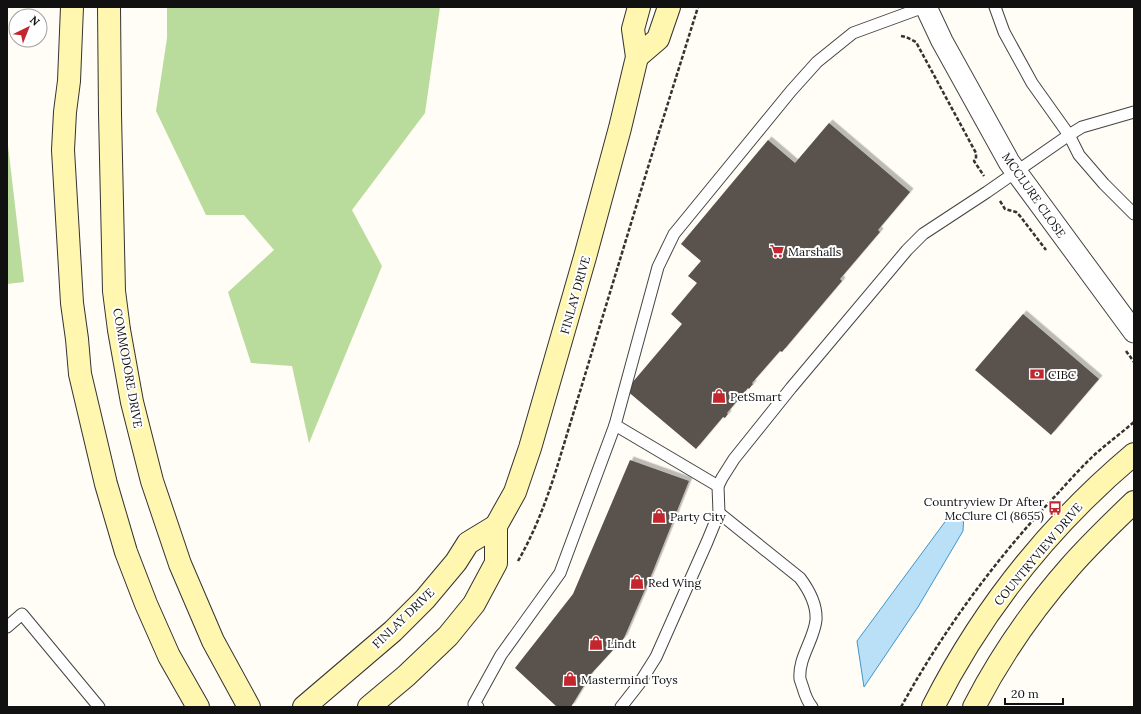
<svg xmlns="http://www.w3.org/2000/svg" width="1141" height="714" viewBox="0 0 1141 714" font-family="Lora,serif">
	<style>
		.forest { fill: #b9dc9c }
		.water { fill: #b9e0f7; stroke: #3f96cf }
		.building { fill: #5a524d; filter: url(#shadow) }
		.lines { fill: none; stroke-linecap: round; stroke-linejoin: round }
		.lane-casing { stroke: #444; stroke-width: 13 }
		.street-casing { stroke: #444; stroke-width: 23 }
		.secondary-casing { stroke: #333; stroke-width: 24 }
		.path { stroke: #333; stroke-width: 2.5; stroke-dasharray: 4 2; stroke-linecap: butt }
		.lane { stroke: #fff; stroke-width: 11 }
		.street { stroke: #fff; stroke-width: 21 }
		.secondary { stroke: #fff6b0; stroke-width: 22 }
		.labels { text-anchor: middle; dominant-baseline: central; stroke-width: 4; stroke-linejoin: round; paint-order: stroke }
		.street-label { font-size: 12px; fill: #111; stroke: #fff }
		.poi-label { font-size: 12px; fill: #111; stroke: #fff; text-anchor: start }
	</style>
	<defs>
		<filter id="shadow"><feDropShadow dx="3.5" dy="-3.5" stdDeviation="0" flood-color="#0004"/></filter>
	</defs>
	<rect width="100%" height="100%" fill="#fffdf5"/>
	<g class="forest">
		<path d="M167,7H440L425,113L352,210L382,266L309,443L292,366L251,363L228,292L274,250L244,215H206L156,111L167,38Z"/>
		<path d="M7,137L24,282L7,284Z"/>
	</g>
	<path class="water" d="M964,514L963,531L918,607L864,687L857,641L950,515Z"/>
	<g class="building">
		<path d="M829,123L910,192L878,230L880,232L840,279L842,281L782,352L780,351L752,383L753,384L749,389L748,388L727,413L728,414L725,418L723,417L696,449L626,390L682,324L671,314L697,283L688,276L701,261L681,244L768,140L795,163Z"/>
		<path d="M1023,314L1099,379L1051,435L975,370Z"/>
		<path d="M630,460L689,481L653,571L624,638L591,674L571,707H557L515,668L573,594Z"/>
	</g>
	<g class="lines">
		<defs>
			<g id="lane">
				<path d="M995,7L1004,32L1032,83L1069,135L1079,155L1104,184L1134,214"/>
				<path d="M718,486L615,425L658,267L674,234L791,91L817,62L853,33L924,7"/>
				<path d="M719,513L800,578C809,590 817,605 816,620C814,640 798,658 800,679C801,682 802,685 803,688C805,695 807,701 812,707"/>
				<path d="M7,627L22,614L99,707"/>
				<path d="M478,707L474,704L501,655L560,573L615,425"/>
				<path d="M621,707L639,684L656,657L707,542L719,513L718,486L722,478L734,459L791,388L907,250L923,234L987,192L1069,135L1082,127L1134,112"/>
			</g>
			<path id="street" d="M926,7L942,41L1009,162L1134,332"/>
			<g id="secondary">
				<path d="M72,7L69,81L65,112L63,150L72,303L77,339L80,374L106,484L126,552L146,604L169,656L198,707"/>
				<path d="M109,7L110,114L114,291L119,330L132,402L152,481L180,564L213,641L249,707"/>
				<path d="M637,57L658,39L669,7"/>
				<path d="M304,707L393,631L425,599L456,562L468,543L496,526"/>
				<path d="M369,707L406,676L448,636L474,604L496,563V526L515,492L530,448L585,257L620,128L637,57L633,29L639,7"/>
				<path d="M933,707C982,610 1051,524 1134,454"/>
				<path d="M974,707C1000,657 1033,609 1070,567C1090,544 1112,523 1134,502"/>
			</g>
		</defs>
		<use href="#lane" class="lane-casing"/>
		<use href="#street" class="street-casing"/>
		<use href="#secondary" class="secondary-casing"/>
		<g class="path">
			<path d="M901,36L906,37L916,42L976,153V159L974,161L984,176"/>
			<path d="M1000,201L1005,209L1016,212L1020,216L1046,250"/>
			<path d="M1126,351L1134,362"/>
			<path d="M518,561C537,528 550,491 561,454L649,164L698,7"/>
			<path d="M901,707C944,629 997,557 1059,492C1068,482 1078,471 1088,461C1102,447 1119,435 1134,422"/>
		</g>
		<use href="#lane" class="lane"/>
		<use href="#street" class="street"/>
		<use href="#secondary" class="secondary"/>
	</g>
	<defs>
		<symbol id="supermarket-bare" viewBox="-9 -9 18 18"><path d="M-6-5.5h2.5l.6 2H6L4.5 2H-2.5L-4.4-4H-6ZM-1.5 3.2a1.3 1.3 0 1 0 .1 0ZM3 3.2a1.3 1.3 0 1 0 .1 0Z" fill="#c4262e" stroke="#fff" stroke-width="2.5" paint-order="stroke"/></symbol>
		<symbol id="bank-bare" viewBox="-9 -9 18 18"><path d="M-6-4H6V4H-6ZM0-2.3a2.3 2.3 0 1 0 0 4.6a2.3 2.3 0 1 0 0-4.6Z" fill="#c4262e" stroke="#fff" stroke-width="2.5" paint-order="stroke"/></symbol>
		<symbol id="shop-bare" viewBox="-9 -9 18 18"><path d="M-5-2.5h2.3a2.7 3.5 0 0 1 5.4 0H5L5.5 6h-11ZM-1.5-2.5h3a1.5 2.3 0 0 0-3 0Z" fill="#c4262e" stroke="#fff" stroke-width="2.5" paint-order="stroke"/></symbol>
		<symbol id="bus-bare" viewBox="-9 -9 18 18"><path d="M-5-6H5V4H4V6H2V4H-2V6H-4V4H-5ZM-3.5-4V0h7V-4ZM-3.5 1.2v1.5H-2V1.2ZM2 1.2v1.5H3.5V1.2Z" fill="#c4262e" stroke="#fff" stroke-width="2.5" paint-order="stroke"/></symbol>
	</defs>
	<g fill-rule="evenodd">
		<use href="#supermarket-bare" x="767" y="241" width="20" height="20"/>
		<use href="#bank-bare" x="1027" y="364" width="20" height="20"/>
		<use href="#shop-bare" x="709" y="386" width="20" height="20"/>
		<use href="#bus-bare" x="1045" y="498" width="20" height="20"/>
		<use href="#shop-bare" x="649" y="506" width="20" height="20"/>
		<use href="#shop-bare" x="627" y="572" width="20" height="20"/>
		<use href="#shop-bare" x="586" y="633" width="20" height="20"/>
		<use href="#shop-bare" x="560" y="669" width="20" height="20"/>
	</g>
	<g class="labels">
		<g class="street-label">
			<text transform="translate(1034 195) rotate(55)">MCCLURE CLOSE</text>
			<text transform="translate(575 295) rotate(-74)">FINLAY DRIVE</text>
			<text transform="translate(128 368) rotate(80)">COMMODORE DRIVE</text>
			<text transform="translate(1038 554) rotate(-50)">COUNTRYVIEW DRIVE</text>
			<text transform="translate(403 618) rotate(-44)">FINLAY DRIVE</text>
		</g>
		<g class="poi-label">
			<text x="788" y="251">Marshalls</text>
			<text x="1048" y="374">CIBC</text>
			<text x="730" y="396">PetSmart</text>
			<text x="1044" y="501" text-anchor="end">Countryview Dr After<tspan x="1044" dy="14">McClure Cl (8655)</tspan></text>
			<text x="670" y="516">Party City</text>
			<text x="648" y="582">Red Wing</text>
			<text x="607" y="643">Lindt</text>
			<text x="581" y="679">Mastermind Toys</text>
		</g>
	</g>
	<rect width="1141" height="714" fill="none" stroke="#111111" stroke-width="16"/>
	<g transform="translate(28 28) rotate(43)"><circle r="19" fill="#ffffff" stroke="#a0a0a0"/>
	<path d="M0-3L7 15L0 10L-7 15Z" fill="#c4262e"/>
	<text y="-6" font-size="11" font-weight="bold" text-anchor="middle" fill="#111111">N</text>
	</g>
	<path d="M1005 698v6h58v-6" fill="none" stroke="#111111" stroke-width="2"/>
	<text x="1011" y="698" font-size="12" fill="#111111" stroke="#ffffff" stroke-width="3" paint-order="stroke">20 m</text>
</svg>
